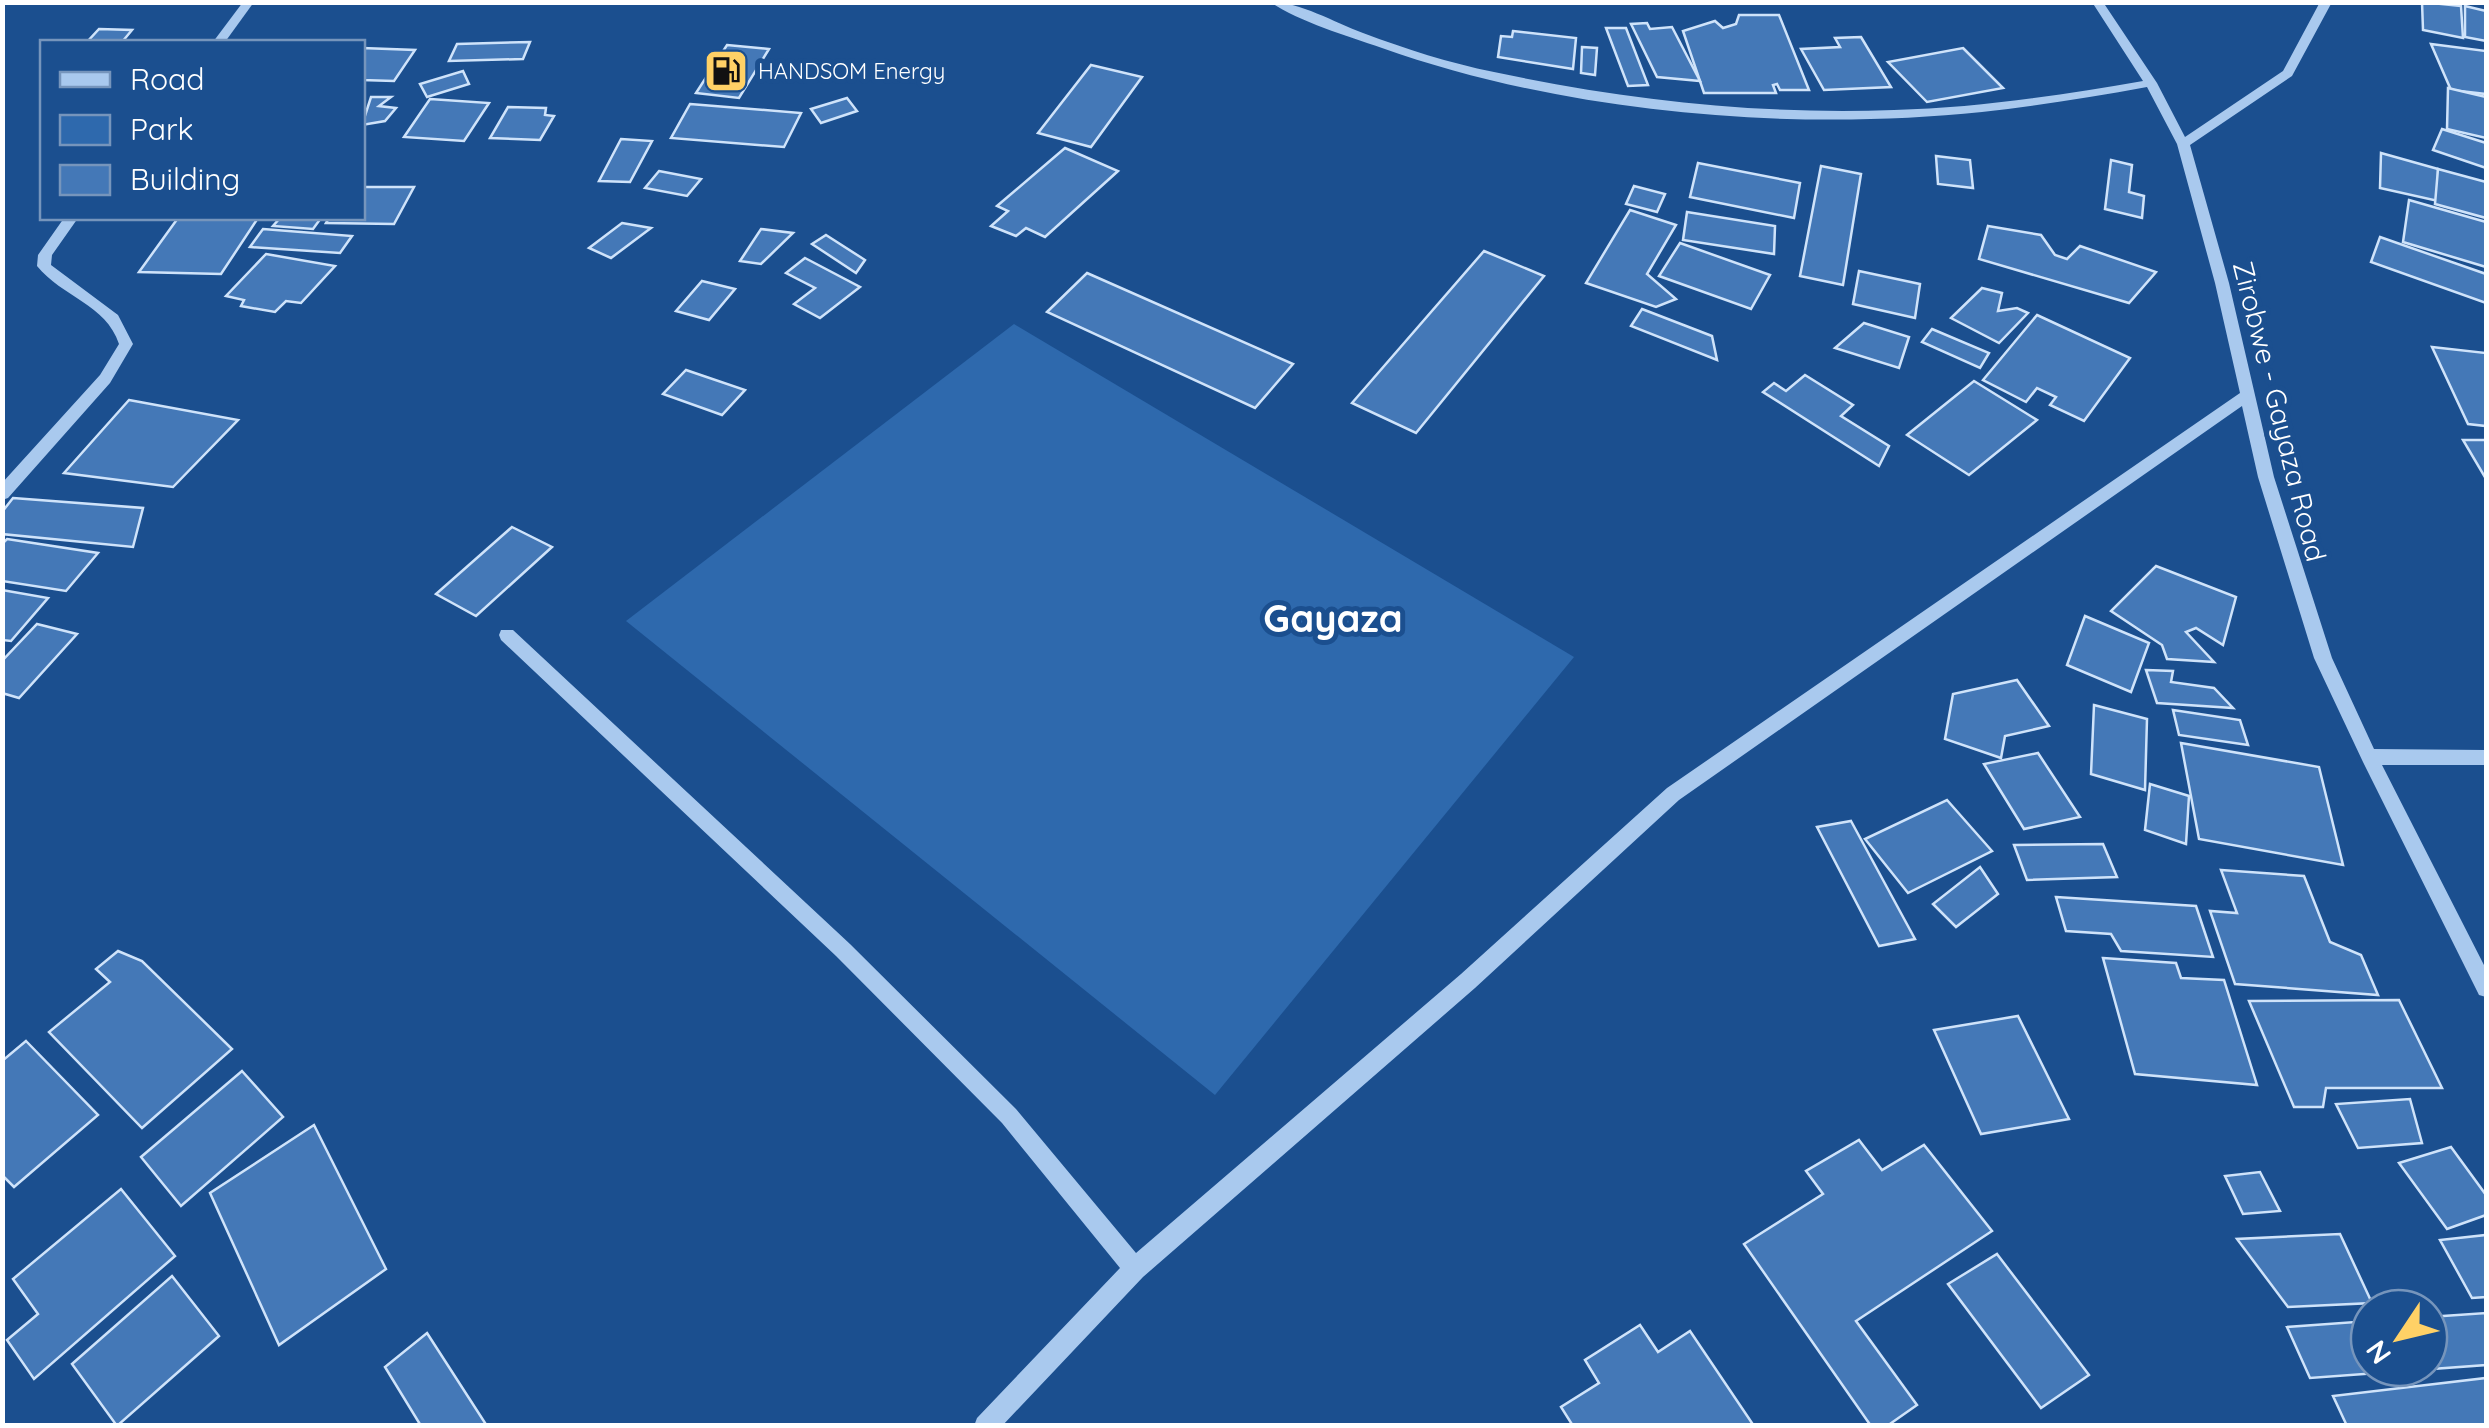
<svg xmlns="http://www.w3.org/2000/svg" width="2489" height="1428" viewBox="0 0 2489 1428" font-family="Quicksand,sans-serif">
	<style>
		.green { fill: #2e69ad }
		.building { fill: #4478b7; stroke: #cfe3fa; stroke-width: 2.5 }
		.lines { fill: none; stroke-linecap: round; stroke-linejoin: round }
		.minor { fill: #a9c9ee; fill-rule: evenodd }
		.labels { text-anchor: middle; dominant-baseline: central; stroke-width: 10; stroke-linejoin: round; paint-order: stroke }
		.far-poi-label { font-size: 22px; fill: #fff; stroke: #1b4f8f; text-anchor: start }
		.street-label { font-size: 28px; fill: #fff; stroke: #1b4f8f }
		.district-label { font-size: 38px; font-weight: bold; fill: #fff; stroke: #1b4f8f }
	</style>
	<rect width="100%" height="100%" fill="#1b4f8f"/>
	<path class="green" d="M1014,324L1574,657L1215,1095L626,621Z"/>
	<g class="building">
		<path d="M2422,2L2461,6L2463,38L2423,30Z"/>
		<path d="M2465,6L2486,11V41L2465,37Z"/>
		<path d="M1739,15H1779L1809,90H1780L1777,84L1773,85L1776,93H1704L1683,31L1715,21L1723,28L1736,24Z"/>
		<path d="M1647,23L1650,29L1672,27L1700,81L1657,77L1631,24Z"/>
		<path d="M1606,28H1626L1648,85L1628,86Z"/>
		<path d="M99,29L132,30L122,42H87Z"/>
		<path d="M1513,31L1576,38L1573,69L1498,57L1501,36L1512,37Z"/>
		<path d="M1861,37L1891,87L1824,90L1801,49L1840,47L1835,38Z"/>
		<path d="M530,42L523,59L449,61L457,44Z"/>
		<path d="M2431,44L2486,51V94L2451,90Z"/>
		<path d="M727,45L769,49L739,98L696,93Z"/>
		<path d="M1582,47L1597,48L1595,75L1581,73Z"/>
		<path d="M362,48L415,50L394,81L362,80Z"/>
		<path d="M1963,48L2003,88L1927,102L1888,62Z"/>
		<path d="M1091,65L1142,77L1091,147L1038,133Z"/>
		<path d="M463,71L469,84L427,97L420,84Z"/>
		<path d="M2448,88L2486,97V138L2447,129Z"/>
		<path d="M371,97H391L379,106L396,108L385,121L362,125Z"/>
		<path d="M847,98L857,111L821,123L811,109Z"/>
		<path d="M430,99L489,103L464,141L404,137Z"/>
		<path d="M690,104L801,113L784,147L671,138Z"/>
		<path d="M508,107L546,108L545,115L554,116L540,140L490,138Z"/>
		<path d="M2442,129L2486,143V168L2433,150Z"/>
		<path d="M621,139L652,141L630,182L599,181Z"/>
		<path d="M1065,148L1118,171L1045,237L1026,228L1016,236L991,226L1008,211L997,206Z"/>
		<path d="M2381,153L2438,169V201L2380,188Z"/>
		<path d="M1936,156L1970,160L1973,188L1938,184Z"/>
		<path d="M2111,160L2132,165L2129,192L2144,196L2142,218L2105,209Z"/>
		<path d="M1698,163L1800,183L1794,218L1690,197Z"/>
		<path d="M1821,166L1861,174L1843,285L1800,276Z"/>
		<path d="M2438,169L2486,182V218L2435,204Z"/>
		<path d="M659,171L701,179L687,196L645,188Z"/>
		<path d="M1634,186L1665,194L1657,212L1626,204Z"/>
		<path d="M362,187H414L394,224L326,223L329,218H362Z"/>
		<path d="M2409,200L2486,222V267L2403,242Z"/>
		<path d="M1630,210L1676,225L1647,274L1676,299L1656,307L1586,283Z"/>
		<path d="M1687,212L1775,226L1774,254L1683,240Z"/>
		<path d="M178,218H258L221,274L139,272Z"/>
		<path d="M280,218H321L313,229L273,226Z"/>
		<path d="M622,223L651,228L611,258L589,248Z"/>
		<path d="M1988,226L2041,235L2055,255L2067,259L2080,246L2156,272L2129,303L1979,259Z"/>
		<path d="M263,229L352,236L340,253L250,247Z"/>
		<path d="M761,229L793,233L761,264L740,261Z"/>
		<path d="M826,235L865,260L856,273L812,244Z"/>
		<path d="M2380,237L2486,274V303L2371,262Z"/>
		<path d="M1680,243L1770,275L1751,309L1659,276Z"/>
		<path d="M1484,251L1544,276L1416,433L1352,403Z"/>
		<path d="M266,254L335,266L301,303L286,301L275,312L241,306L244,300L226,296Z"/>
		<path d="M805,258L860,287L820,318L794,304L815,288L786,273Z"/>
		<path d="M1859,271L1920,284L1915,318L1853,304Z"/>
		<path d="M1087,273L1293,364L1255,408L1047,312Z"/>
		<path d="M702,281L735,289L709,320L676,311Z"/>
		<path d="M1982,288L2002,293L1998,311L2017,308L2028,313L1999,343L1951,318Z"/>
		<path d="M1642,309L1712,336L1717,360L1631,326Z"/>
		<path d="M2037,315L2130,358L2084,421L2050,405L2056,397L2037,388L2026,402L1983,380Z"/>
		<path d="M1864,323L1909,337L1899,368L1835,348Z"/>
		<path d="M1932,329L1989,353L1980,368L1922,342Z"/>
		<path d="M2432,347L2486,353V426L2468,424Z"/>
		<path d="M686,370L745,390L722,415L663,394Z"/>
		<path d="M1805,375L1853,405L1841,416L1889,446L1879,466L1763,392L1774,383L1786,391Z"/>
		<path d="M1974,381L2037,420L1969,475L1907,435Z"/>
		<path d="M129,400L238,420L173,487L64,473Z"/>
		<path d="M2463,440H2486V479Z"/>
		<path d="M13,498L143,508L133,547L2,534V512Z"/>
		<path d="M512,527L552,547L476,616L436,594Z"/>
		<path d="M7,539L98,553L66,591L2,581V544Z"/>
		<path d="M2156,566L2236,597L2223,645L2196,628L2186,632L2214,662L2167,659L2162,645L2111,611Z"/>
		<path d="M2,590L48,598L11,641L2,640Z"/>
		<path d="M2085,616L2149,643L2131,692L2067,665Z"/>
		<path d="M37,624L77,634L19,698L2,693V661Z"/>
		<path d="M2146,670L2173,671L2171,682L2214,688L2233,708L2157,703Z"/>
		<path d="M2017,680L2049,726L2005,736L2001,758L1945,739L1953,694Z"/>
		<path d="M2094,705L2147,719L2145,790L2091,774Z"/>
		<path d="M2173,710L2240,720L2248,745L2179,735Z"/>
		<path d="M2181,743L2319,767L2343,865L2199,839Z"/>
		<path d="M2038,753L2080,817L2024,829L1984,764Z"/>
		<path d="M2150,784L2189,796L2186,844L2145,830Z"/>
		<path d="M1947,800L1992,851L1908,893L1865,839Z"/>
		<path d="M1851,821L1915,939L1879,946L1817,827Z"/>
		<path d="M2103,844L2117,877L2027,880L2014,845Z"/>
		<path d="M1980,867L1998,894L1956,927L1933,904Z"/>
		<path d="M2221,870L2304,876L2330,942L2361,955L2378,995L2235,984L2210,911L2237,913Z"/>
		<path d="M2056,897L2196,906L2213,957L2121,951L2111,934L2066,931Z"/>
		<path d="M118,951L142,961L232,1049L142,1128L49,1032L110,982L96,969Z"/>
		<path d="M2103,958L2176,963L2181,978L2224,980L2257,1085L2135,1074Z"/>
		<path d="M2399,1000L2442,1088H2326L2323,1107H2294L2249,1001Z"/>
		<path d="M2018,1016L2069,1119L1981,1134L1934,1030Z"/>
		<path d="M26,1041L98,1115L14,1187L2,1175V1061Z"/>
		<path d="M242,1071L283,1117L181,1206L141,1157Z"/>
		<path d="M2410,1099L2422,1143L2358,1148L2336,1104Z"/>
		<path d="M314,1125L386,1269L279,1345L210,1193Z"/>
		<path d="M1859,1140L1882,1170L1924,1145L1992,1231L1856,1321L1917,1405L1887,1426H1871L1744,1244L1823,1194L1806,1171Z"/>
		<path d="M2451,1147L2486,1195V1215L2447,1229L2399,1163Z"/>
		<path d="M2260,1172L2280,1211L2243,1214L2225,1176Z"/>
		<path d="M121,1189L175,1256L34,1379L7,1340L38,1314L13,1279Z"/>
		<path d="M2340,1234L2372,1303L2288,1307L2237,1239Z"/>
		<path d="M2486,1235V1297L2472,1298L2440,1240Z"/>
		<path d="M1997,1254L2089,1375L2041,1408L1948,1284Z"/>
		<path d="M172,1276L219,1336L117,1426L72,1364Z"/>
		<path d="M2486,1313V1365L2310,1378L2287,1327L2369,1321V1368H2429V1317Z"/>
		<path d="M1640,1325L1658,1352L1690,1331L1754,1426H1573L1561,1407L1599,1383L1585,1360Z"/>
		<path d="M427,1333L487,1426H421L385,1367Z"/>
		<path d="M2486,1378V1426H2347L2333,1396Z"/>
	</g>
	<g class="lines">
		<g class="minor">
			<path d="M243,2H254L225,42H213Z"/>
			<path d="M1270,2C1301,2 1333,22 1363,33C1406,49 1449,63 1494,72C1626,100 1759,115 1894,110C1978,108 2061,95 2143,81L2092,2H2103L2157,83L2185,137L2283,71L2320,2H2332L2292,76L2190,145L2229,283L2274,477L2332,658L2374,749L2486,750V765H2382L2486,969V997L2479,995L2363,762L2314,658L2258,477L2242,406L1679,800L1475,988L1143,1277L1002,1426H974L977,1418L1120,1268L1002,1123L836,956L501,640L499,635L501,630H513L850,944L1016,1109L1136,1253L1461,974L1667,788L2240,393L2215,283L2177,144L2147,87C2092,97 2037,106 1982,112C1789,132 1565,113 1382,48C1345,35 1302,23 1270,2Z"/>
			<path d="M64,218H78L52,255L51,265L118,315L133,344L110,383L8,498L2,500V483L100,375L119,344C106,304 62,297 37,266L38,255Z"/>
		</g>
	</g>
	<defs>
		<symbol id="fuel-square" viewBox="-11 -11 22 22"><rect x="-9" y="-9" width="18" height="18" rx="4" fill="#ffd166" stroke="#1b4f8f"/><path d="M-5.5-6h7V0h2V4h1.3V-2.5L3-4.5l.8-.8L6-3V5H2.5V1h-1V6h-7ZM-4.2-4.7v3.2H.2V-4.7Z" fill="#111"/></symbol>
	</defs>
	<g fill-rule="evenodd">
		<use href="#fuel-square" x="701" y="46" width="50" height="50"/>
	</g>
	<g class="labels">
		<g class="far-poi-label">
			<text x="758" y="71">HANDSOM Energy</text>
		</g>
		<g class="street-label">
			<text transform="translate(2280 411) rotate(76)">Zirobwe - Gayaza Road</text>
		</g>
		<g class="district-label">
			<text x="1333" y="618">Gayaza</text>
		</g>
	</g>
	<rect width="2489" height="1428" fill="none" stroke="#ffffff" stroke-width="10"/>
	<rect x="40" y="40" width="325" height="180" fill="#1b4f8f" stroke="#7695bc" stroke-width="2.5"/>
	<rect x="60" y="72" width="50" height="15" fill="#a9c9ee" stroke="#7695bc" stroke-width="2.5"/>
	<text x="130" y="90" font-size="30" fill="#ffffff">Road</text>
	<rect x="60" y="115" width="50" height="30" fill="#2e69ad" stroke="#7695bc" stroke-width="2.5"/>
	<text x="130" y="140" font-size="30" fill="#ffffff">Park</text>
	<rect x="60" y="165" width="50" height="30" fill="#4478b7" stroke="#7695bc" stroke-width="2.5"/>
	<text x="130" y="190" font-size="30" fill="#ffffff">Building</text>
	<g transform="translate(2399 1338) rotate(235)"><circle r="48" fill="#1b4f8f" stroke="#7695bc" stroke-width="2.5"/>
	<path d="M0-8L18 38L0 25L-18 38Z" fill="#ffd166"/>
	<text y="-15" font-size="28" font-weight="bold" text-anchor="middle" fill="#ffffff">N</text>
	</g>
</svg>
